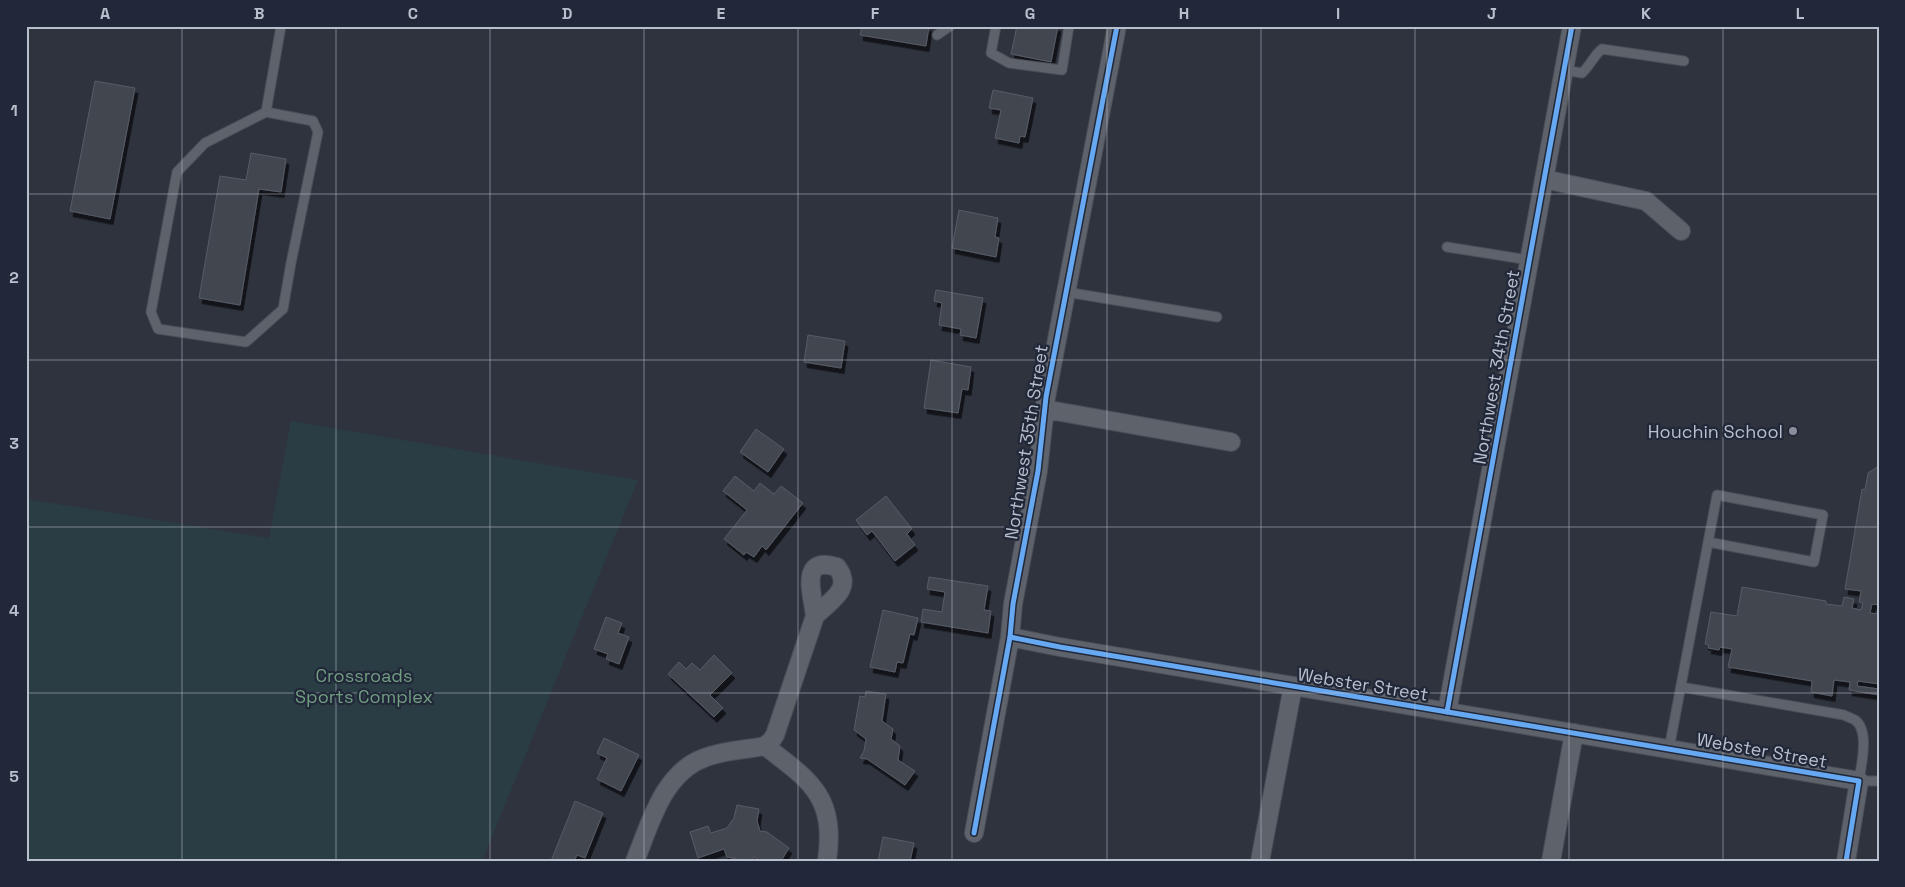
<svg xmlns="http://www.w3.org/2000/svg" width="1905" height="887" viewBox="0 0 1905 887" font-family="'Space Grotesk',sans-serif">
	<style>
		.green { fill: #2b3d44 }
		.building { fill: #434750; stroke: #575b65; filter: url(#shadow) }
		.lines { fill: none; stroke-linecap: round; stroke-linejoin: round }
		.service-casing { stroke: #4b4e56; stroke-width: 11 }
		.minor-casing { stroke: #4b4e56; stroke-width: 20 }
		.service { stroke: #5e626b; stroke-width: 9 }
		.minor { stroke: #5e626b; stroke-width: 18 }
		.cycleway-casing { stroke: #212839; stroke-width: 8 }
		.cycleway { stroke: #66a8f1; stroke-width: 5 }
		.grid { fill: none; stroke: #babfcd; stroke-width: 1; stroke-opacity: 0.55 }
		.poi-dot { fill: #898e9b; stroke: #212839; stroke-width: 2 }
		.labels { text-anchor: middle; dominant-baseline: central; stroke-width: 4.5; stroke-linejoin: round; paint-order: stroke }
		.street-label { font-size: 18px; fill: #babfcd; stroke: #212839 }
		.poi-label { font-size: 18px; fill: #babfcd; stroke: #212839; text-anchor: end }
		.park-label { font-size: 18px; fill: #719d80; stroke: #212839 }
		.neatline { fill: none; stroke: #babfcd; stroke-width: 2 }
		.grid-label { font-size: 16px; text-anchor: middle; font-weight: bold; fill: #babfcd }
	</style>
	<defs>
		<filter id="shadow"><feDropShadow dx="3" dy="5.5" stdDeviation="0" flood-color="#0009"/></filter>
	</defs>
	<rect width="100%" height="100%" fill="#2e333e"/>
	<path class="green" d="M291,421L638,480L482,861H26V499L269,538Z"/>
	<g class="building">
		<path d="M862,26H929L926,46L860,35Z"/>
		<path d="M1017,26H1058L1051,62L1011,54Z"/>
		<path d="M95,81L135,88L110,219L70,211Z"/>
		<path d="M993,90L1033,98L1025,137L1020,136L1019,143L995,138L1001,110L989,108Z"/>
		<path d="M251,153L286,159L281,192L259,189L240,305L199,298L220,176L246,180Z"/>
		<path d="M959,210L998,218L995,237L999,238L996,257L952,248Z"/>
		<path d="M936,290L983,298L976,338L960,335L961,329L939,325L942,303L934,301Z"/>
		<path d="M808,335L845,341L841,368L804,362Z"/>
		<path d="M931,360L971,367L968,390L962,389L958,413L924,408Z"/>
		<path d="M756,429L784,449L768,472L740,452Z"/>
		<path d="M1879,466V605L1872,604L1870,613L1879,614V684L1858,681L1857,686L1879,689V695L1849,690L1850,682L1834,680L1832,696L1811,692L1812,681L1728,667L1732,649L1720,647L1719,650L1708,648L1709,645L1705,644L1711,612L1737,616L1742,587L1826,601V604L1842,606L1844,597L1854,599L1852,608L1861,610L1863,603L1859,602L1861,591L1845,589L1862,489L1865,490L1868,473Z"/>
		<path d="M735,476L754,491L760,483L774,494L781,486L803,503L766,550L762,546L754,557L746,552L744,555L724,539L747,510L723,491Z"/>
		<path d="M886,496L912,529L907,534L915,545L895,561L872,531L867,535L856,520Z"/>
		<path d="M929,577L988,586L984,610L991,611L988,633L921,622L923,609L942,612L945,592L927,589Z"/>
		<path d="M883,610L918,618L914,635L910,634L903,663L897,662L895,672L870,667Z"/>
		<path d="M606,617L622,623L618,633L629,637L619,664L606,659L608,654L594,649Z"/>
		<path d="M714,655L732,673L710,695L723,708L714,717L668,674L679,662L686,669L692,663L700,670Z"/>
		<path d="M866,691L886,694L882,721L893,729L891,739L900,746L898,760L915,771L905,785L867,759L860,758L864,751L866,739L854,730L860,696L865,697Z"/>
		<path d="M604,738L639,755L621,791L597,779L607,758L597,753Z"/>
		<path d="M575,801L603,813L585,858L577,855L574,861H551Z"/>
		<path d="M737,805L759,809L757,821L760,831L767,832L789,848L781,861H759L754,857L752,861H746L727,857L724,849L698,858L690,832L708,826L711,833L727,828L734,818Z"/>
		<path d="M883,837L914,843L910,861H878Z"/>
	</g>
	<g class="lines">
		<defs>
			<g id="service">
				<path d="M996,26L991,53L1009,63L1062,70L1069,26"/>
				<path d="M937,35L950,26"/>
				<path d="M1564,70L1582,73C1590,66 1594,55 1602,49L1684,61"/>
				<path d="M266,112L313,121L318,132L291,263L283,309L246,342L158,329L151,312L177,172L205,143Z"/>
				<path d="M266,112L281,26"/>
				<path d="M1447,247L1529,260"/>
				<path d="M1066,292L1217,317"/>
				<path d="M1681,687L1844,715C1847,717 1852,718 1855,720C1870,731 1861,765 1859,781H1879"/>
				<path d="M1669,749C1685,664 1701,579 1717,495L1823,515L1814,562L1708,542"/>
			</g>
			<g id="minor">
				<path d="M1544,179L1646,201L1681,231"/>
				<path d="M1045,413L1055,411L1231,442"/>
				<path d="M1010,637L1060,647L1859,781L1846,861"/>
				<path d="M1447,712L1572,26"/>
				<path d="M765,746C811,781 836,797 827,861"/>
				<path d="M974,833L1010,637L1013,604L1038,471L1046,397L1117,26"/>
				<path d="M635,861C650,824 663,773 704,758C724,750 745,750 765,746L771,741L775,735L815,616C813,595 798,555 837,567C854,590 829,601 815,616"/>
				<path d="M1260,861L1293,686"/>
				<path d="M1551,861L1574,733"/>
			</g>
		</defs>
		<use href="#service" class="service-casing"/>
		<use href="#minor" class="minor-casing"/>
		<use href="#service" class="service"/>
		<use href="#minor" class="minor"/>
		<defs>
			<g id="cycleway">
				<path d="M1010,637L1060,647L1859,781L1846,861"/>
				<path d="M1447,712L1572,26"/>
				<path d="M974,833L1010,637L1013,604L1038,471L1046,397L1117,26"/>
			</g>
		</defs>
		<use href="#cycleway" class="cycleway-casing"/>
		<use href="#cycleway" class="cycleway"/>
	</g>
	<path class="grid" d="M182,26V861M336,26V861M490,26V861M644,26V861M798,26V861M952,26V861M1107,26V861M1261,26V861M1415,26V861M1569,26V861M1723,26V861M26,194H1879M26,360H1879M26,527H1879M26,693H1879"/>
	<circle class="poi-dot" cx="1793" cy="431" r="5"/>
	<g class="labels">
		<g class="street-label">
			<text transform="translate(1496 367) rotate(-80)">Northwest 34th Street</text>
			<text transform="translate(1026 442) rotate(-81)">Northwest 35th Street</text>
			<text transform="translate(1363 684) rotate(9)">Webster Street</text>
			<text transform="translate(1762 750) rotate(10)">Webster Street</text>
		</g>
		<g class="poi-label">
			<text x="1783" y="431">Houchin School</text>
		</g>
		<g class="park-label">
			<text x="364" y="675">Crossroads<tspan x="364" dy="21">Sports Complex</tspan></text>
		</g>
	</g>
	<rect width="1905" height="887" fill="none" stroke="#212839" stroke-width="55"/>
	<rect x="28" y="28" width="1850" height="832" class="neatline"/>
	<g class="grid-label">
		<text x="105" y="19">A</text>
		<text x="259" y="19">B</text>
		<text x="413" y="19">C</text>
		<text x="567" y="19">D</text>
		<text x="721" y="19">E</text>
		<text x="875" y="19">F</text>
		<text x="1030" y="19">G</text>
		<text x="1184" y="19">H</text>
		<text x="1338" y="19">I</text>
		<text x="1492" y="19">J</text>
		<text x="1646" y="19">K</text>
		<text x="1800" y="19">L</text>
		<text x="14" y="116">1</text>
		<text x="14" y="283">2</text>
		<text x="14" y="449">3</text>
		<text x="14" y="616">4</text>
		<text x="14" y="782">5</text>
	</g>
</svg>
